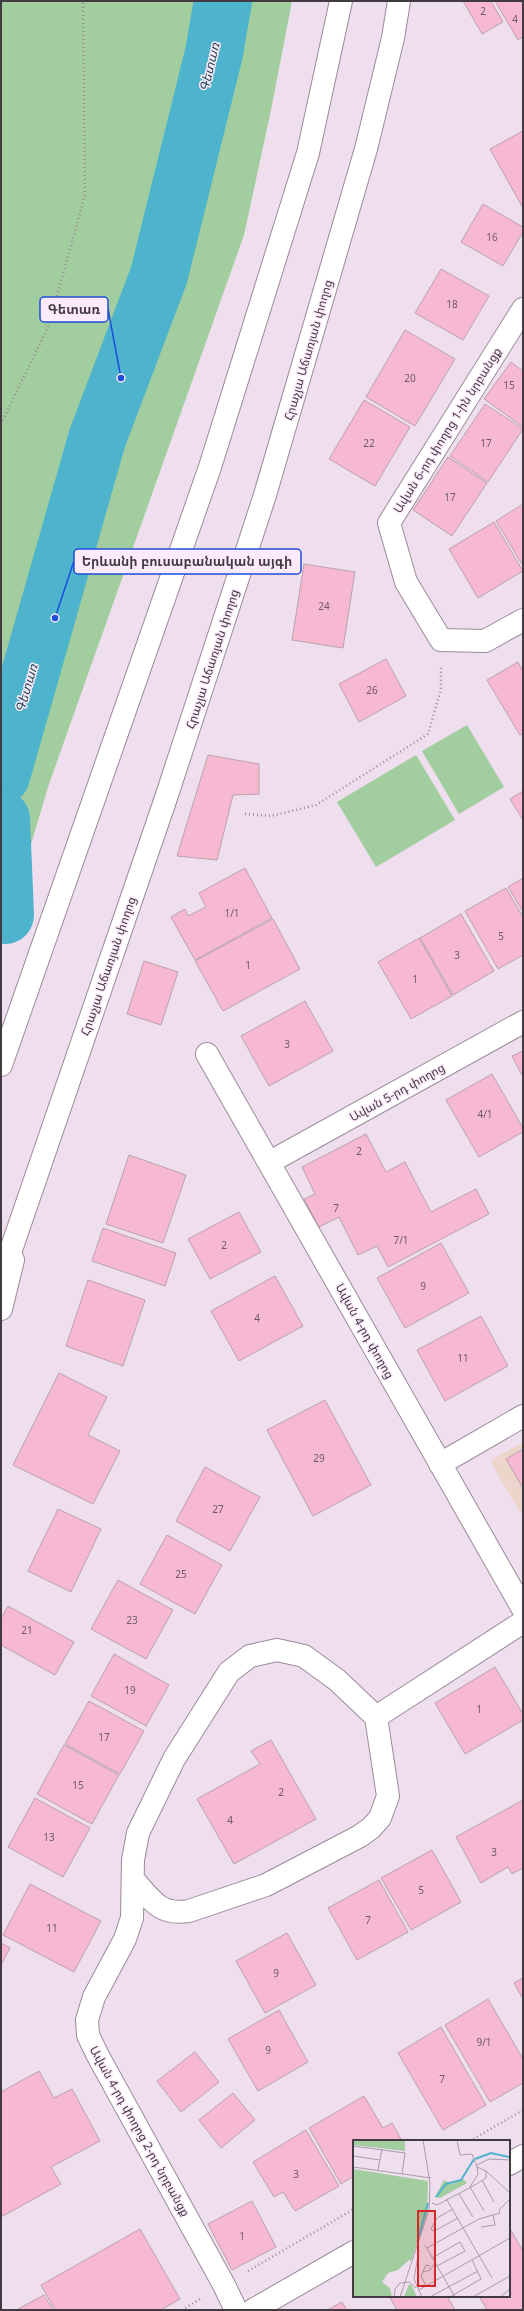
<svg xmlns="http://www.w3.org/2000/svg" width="524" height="2311" viewBox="0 0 524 2311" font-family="'Noto Sans','Noto Sans Armenian',sans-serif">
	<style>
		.education { fill: #ecd5ca }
		.green { fill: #a2cd9e }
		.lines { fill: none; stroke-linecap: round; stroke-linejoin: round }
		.river { stroke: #4eb3cc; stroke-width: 58 }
		.building { fill: #f7b8d2; stroke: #b9a3ac }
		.street-casing { stroke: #9b8b9a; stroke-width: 24 }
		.secondary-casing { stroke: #9b8b9a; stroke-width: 24 }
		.primary-casing { stroke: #9b8b9a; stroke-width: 24 }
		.highway-casing { stroke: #9b8b9a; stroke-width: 24 }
		.path { stroke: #988d98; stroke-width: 2.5; stroke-dasharray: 1 3; stroke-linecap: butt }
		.street { stroke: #fff; stroke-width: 22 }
		.secondary { stroke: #fff; stroke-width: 22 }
		.primary { stroke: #fff; stroke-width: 22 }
		.highway { stroke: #fff; stroke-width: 22 }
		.labels { text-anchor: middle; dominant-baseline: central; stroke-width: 3; stroke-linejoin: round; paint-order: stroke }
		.number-label { font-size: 10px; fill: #6e5a65 }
		.street-label { font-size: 12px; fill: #413b41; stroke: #fdebfb }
		.water-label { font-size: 13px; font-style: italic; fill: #1f4b57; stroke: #fdebfb }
		.inset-river { fill: none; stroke: #4eb3cc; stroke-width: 2 }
		.inset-road { fill: none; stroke: #a99da9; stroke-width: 1 }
		.view { fill: #d62828; fill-opacity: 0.15; stroke: #d62828; stroke-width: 2 }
		.inset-edge { fill: none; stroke: #413b41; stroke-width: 2 }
		.leader { fill: none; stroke: #1d4ed8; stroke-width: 1.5 }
		.callout-dot { fill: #1d4ed8; stroke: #fdebfb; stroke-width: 1.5 }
		.callout { fill: #fdebfb; stroke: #1d4ed8; stroke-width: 1.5 }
		.callout-label { font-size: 13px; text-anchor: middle; font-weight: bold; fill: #413b41 }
	</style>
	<rect width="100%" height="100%" fill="#efdeee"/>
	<path class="education" d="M523,1442V1517L490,1461Z"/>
	<g class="green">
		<path d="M1,1H292L271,110L244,235L49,784L1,944Z"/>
		<path d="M467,725L504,787L459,814L422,751Z"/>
		<path d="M416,755L455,820L376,867L337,802Z"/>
	</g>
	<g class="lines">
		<g class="river">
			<path d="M1,776L97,439L159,275L214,53L223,1"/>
			<path d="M1,819L5,915"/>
		</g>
	</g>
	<g class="building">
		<path d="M463,1H491L503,22L482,34Z"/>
		<path d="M495,1H523V37L518,40Z"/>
		<path d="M523,131V208L490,149Z"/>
		<path d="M483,204L523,227V232L503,266L461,242Z"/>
		<path d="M441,269L489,296L463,340L415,313Z"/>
		<path d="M405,330L455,359L415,426L366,397Z"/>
		<path d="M511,362L523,371V427L484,399Z"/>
		<path d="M364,400L410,427L375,486L329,459Z"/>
		<path d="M485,404L523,429L488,482L450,456Z"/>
		<path d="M448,457L487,483L452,536L413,510Z"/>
		<path d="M523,504V566L496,521Z"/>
		<path d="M494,522L523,571L478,598L449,549Z"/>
		<path d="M304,564L355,572L343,648L292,640Z"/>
		<path d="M386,659L406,696L359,722L339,684Z"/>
		<path d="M518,662L523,672V734L520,735L487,680Z"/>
		<path d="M208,755L259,764V794L233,795L217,860L177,856Z"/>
		<path d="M523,791V820L510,799Z"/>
		<path d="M245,868L272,918L195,960L171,917L185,909L188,916L206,907L199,893Z"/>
		<path d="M523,878V912L508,887Z"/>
		<path d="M506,888L523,917V955L498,969L465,911Z"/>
		<path d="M461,914L494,971L453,995L420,938Z"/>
		<path d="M273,919L300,969L223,1011L195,961Z"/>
		<path d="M419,938L452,996L411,1019L378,962Z"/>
		<path d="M144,961L178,972L161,1025L127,1014Z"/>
		<path d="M305,1001L333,1051L269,1086L241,1036Z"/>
		<path d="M523,1051V1077L512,1056Z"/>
		<path d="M492,1074L523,1128V1132L479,1157L446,1100Z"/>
		<path d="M366,1134L386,1172L405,1162L431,1212L476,1189L489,1214L388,1267L377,1246L358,1255L339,1217L319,1227L304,1199L315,1194L302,1167Z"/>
		<path d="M129,1155L186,1175L163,1243L106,1224Z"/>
		<path d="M239,1212L261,1252L210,1279L188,1239Z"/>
		<path d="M103,1228L176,1253L165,1286L92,1261Z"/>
		<path d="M441,1243L469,1293L405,1328L377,1278Z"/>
		<path d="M275,1276L303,1326L239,1361L211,1311Z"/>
		<path d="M88,1280L145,1300L123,1366L66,1346Z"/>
		<path d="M481,1316L508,1366L445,1401L417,1350Z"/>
		<path d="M59,1373L107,1397L88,1435L120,1451L93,1504L13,1465Z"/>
		<path d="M325,1400L371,1485L313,1516L267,1430Z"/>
		<path d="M523,1449V1488L506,1459Z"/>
		<path d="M205,1467L260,1497L230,1551L176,1521Z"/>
		<path d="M58,1509L101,1529L71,1592L28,1571Z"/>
		<path d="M167,1535L222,1565L195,1614L140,1584Z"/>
		<path d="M118,1580L173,1610L146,1659L91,1629Z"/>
		<path d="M8,1606L74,1642L55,1675L1,1645V1619Z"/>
		<path d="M114,1654L169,1685L146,1726L91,1696Z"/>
		<path d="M495,1667L523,1714V1720L465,1754L435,1703Z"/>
		<path d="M89,1701L144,1731L120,1774L65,1744Z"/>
		<path d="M271,1740L316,1819L234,1864L197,1799L260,1764L251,1751Z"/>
		<path d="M64,1745L119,1775L92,1824L37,1794Z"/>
		<path d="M35,1798L90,1828L63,1877L8,1847Z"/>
		<path d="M523,1800V1868L512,1874L508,1867L481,1883L456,1837Z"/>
		<path d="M432,1850L461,1902L411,1930L381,1878Z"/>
		<path d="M379,1880L408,1932L357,1960L328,1908Z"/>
		<path d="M30,1884L101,1921L74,1972L3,1935Z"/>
		<path d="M287,1933L316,1985L265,2013L236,1961Z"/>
		<path d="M1,1943L10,1948L1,1965Z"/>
		<path d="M523,1978V1999L514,1983Z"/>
		<path d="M488,1999L523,2059V2083L490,2102L445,2025Z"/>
		<path d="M279,2010L308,2062L258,2091L228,2039Z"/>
		<path d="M441,2027L486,2105L443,2130L398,2053Z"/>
		<path d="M195,2052L219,2082L181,2112L157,2081Z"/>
		<path d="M39,2071L54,2098L72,2089L100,2141L51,2167L61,2184L1,2217V2092Z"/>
		<path d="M233,2093L255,2120L221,2148L199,2120Z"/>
		<path d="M364,2096L383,2128L392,2123L402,2141H354V2176L341,2184L309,2128Z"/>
		<path d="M306,2130L339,2186L295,2211L283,2192L274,2197L253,2162Z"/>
		<path d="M252,2201L276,2247L232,2270L208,2224Z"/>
		<path d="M509,2227L523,2251V2310H487L479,2296H509Z"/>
		<path d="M140,2229L180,2299L161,2310H55L41,2285Z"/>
		<path d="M44,2295L53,2310H16Z"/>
		<path d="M389,2296H447L455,2310H397Z"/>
		<path d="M342,2302L347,2310H327Z"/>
	</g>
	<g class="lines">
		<defs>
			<g id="street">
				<path d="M523,309L389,523L406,582L441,640L485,641L523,620"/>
				<path d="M207,1054L523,1609"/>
				<path d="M270,1162L523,1022"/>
				<path d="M440,1464L523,1416"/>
				<path d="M376,1717L523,1622"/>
				<path d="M133,1879C151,1899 159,1916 189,1911L266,1885L360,1836L371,1828L380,1818L388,1796L376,1717L337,1680L304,1656L277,1650L250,1656L229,1672L174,1759L138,1833L133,1860L132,1918L125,1939L94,1997L87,2020L88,2035L97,2054L224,2285L236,2310"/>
			</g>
			<g id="secondary">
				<path d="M509,2164L523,2156"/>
				<path d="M253,2310L354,2252"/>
			</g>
			<path id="primary" d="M1,1309L13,1260"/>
			<g id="highway">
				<path d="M1,1065L210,467L308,153L341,1"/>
				<path d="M1,1279L166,798L265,495L366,149L393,38L399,1"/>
			</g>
		</defs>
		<use href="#street" class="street-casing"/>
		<use href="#secondary" class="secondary-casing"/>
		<use href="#primary" class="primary-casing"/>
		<use href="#highway" class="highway-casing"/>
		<g class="path">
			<path d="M1,424L49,325L85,195L83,1"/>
			<path d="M245,814L271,816L316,805L428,734L441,689V667"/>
			<path d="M470,2141L523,2110"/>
			<path d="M248,2271L354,2209"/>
			<path d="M182,2310L200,2299"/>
		</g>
		<use href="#street" class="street"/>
		<use href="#secondary" class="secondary"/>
		<use href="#primary" class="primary"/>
		<use href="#highway" class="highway"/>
	</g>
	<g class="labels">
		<g class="number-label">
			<text x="483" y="11">2</text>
			<text x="515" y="19">4</text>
			<text x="492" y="237">16</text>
			<text x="452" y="304">18</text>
			<text x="410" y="378">20</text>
			<text x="509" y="385">15</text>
			<text x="369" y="443">22</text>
			<text x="486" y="443">17</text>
			<text x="450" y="497">17</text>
			<text x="324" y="606">24</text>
			<text x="372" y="690">26</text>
			<text x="232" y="913">1/1</text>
			<text x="501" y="936">5</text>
			<text x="457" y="955">3</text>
			<text x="248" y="965">1</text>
			<text x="415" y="979">1</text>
			<text x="287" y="1044">3</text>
			<text x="485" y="1114">4/1</text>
			<text x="359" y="1151">2</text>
			<text x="336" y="1208">7</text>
			<text x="401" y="1240">7/1</text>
			<text x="224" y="1245">2</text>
			<text x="423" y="1286">9</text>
			<text x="257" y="1318">4</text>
			<text x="463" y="1358">11</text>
			<text x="319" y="1458">29</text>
			<text x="218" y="1509">27</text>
			<text x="181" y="1574">25</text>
			<text x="132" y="1620">23</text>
			<text x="27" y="1630">21</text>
			<text x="130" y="1690">19</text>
			<text x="479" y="1709">1</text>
			<text x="104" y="1737">17</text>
			<text x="78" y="1785">15</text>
			<text x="281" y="1792">2</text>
			<text x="230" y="1820">4</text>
			<text x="49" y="1837">13</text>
			<text x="494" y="1852">3</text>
			<text x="421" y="1890">5</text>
			<text x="368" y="1920">7</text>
			<text x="52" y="1928">11</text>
			<text x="276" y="1973">9</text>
			<text x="484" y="2042">9/1</text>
			<text x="268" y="2050">9</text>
			<text x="442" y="2079">7</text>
			<text x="296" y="2174">3</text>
			<text x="242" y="2236">1</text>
		</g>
		<g class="street-label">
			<text transform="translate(308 350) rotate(-74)">Հրաչյա Աճառյան փողոց</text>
			<text transform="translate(447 430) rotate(-58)">Ավան 6-րդ փողոց 1-ին նրբանցք</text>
			<text transform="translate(212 659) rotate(-72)">Հրաչյա Աճառյան փողոց</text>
			<text transform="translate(108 966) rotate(-71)">Հրաչյա Աճառյան փողոց</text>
			<text transform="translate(397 1092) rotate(-29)">Ավան 5-րդ փողոց</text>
			<text transform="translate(365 1331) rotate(61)">Ավան 4-րդ փողոց</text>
			<text transform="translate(140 2131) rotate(61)">Ավան 4-րդ փողոց 2-րդ նրբանցք</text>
		</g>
		<g class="water-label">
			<text transform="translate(209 67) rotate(-77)">Գետառ</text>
			<text transform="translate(26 688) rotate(-74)">Գետառ</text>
		</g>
	</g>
	<g transform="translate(353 2140)">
		<rect width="157" height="157" fill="#efdeee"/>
		<path d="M0,0H52V11L0,5ZM0,29L75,41L74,74L58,121L56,120L45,130L35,133L29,142L37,148L39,157H0ZM110,39L114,43L87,58L82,57L91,40L98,44ZM56,144L59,146L64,157H51Z" fill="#a2cd9e"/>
		<path class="inset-river" d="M122,19L138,13L156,17M83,57L93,44L108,40L121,19M65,100L75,63"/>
		<path class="inset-road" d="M104,0L107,15L119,14L124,27L133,31L157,53M0,6L52,13L49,34M0,16L27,20M124,25L136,19L157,20M0,27L78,38M124,27L125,34L117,47L131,71M25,30L29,9M129,40L141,62M106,54L120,77M94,60L139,138M79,63L84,65L120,46L133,38V31M100,69L84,78L78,89L81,91L105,78M128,87L142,85L140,75M72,105L102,157M74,108L126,79L147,73L146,70L157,59M66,110L61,139L69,157M79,118L107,102L112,111L84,126M70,132L77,130L82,123M73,146L68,136L73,125L77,126M66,150L157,98M41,157L42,149L47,143L56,142L63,148M47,157L76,70L77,43L70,0M77,157L125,131M97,157L128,139L119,120M120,157L157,136M147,157L157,149"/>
		<path class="view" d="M65,71H82V146H65Z"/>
		<rect width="157" height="157" class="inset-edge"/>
	</g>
	<path class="leader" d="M121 378L108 309M55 618L74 561"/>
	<g class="callout-dot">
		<circle cx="121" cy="378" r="4"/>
		<circle cx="55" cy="618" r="4"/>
	</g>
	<g class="callout">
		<rect x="40" y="297" width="68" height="25" rx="4"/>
		<rect x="74" y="549" width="227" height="25" rx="4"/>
	</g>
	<g class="callout-label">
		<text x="74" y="314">Գետառ</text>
		<text x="187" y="566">Երևանի բուսաբանական այգի</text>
	</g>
	<rect width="524" height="2311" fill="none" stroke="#413b41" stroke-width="4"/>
</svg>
